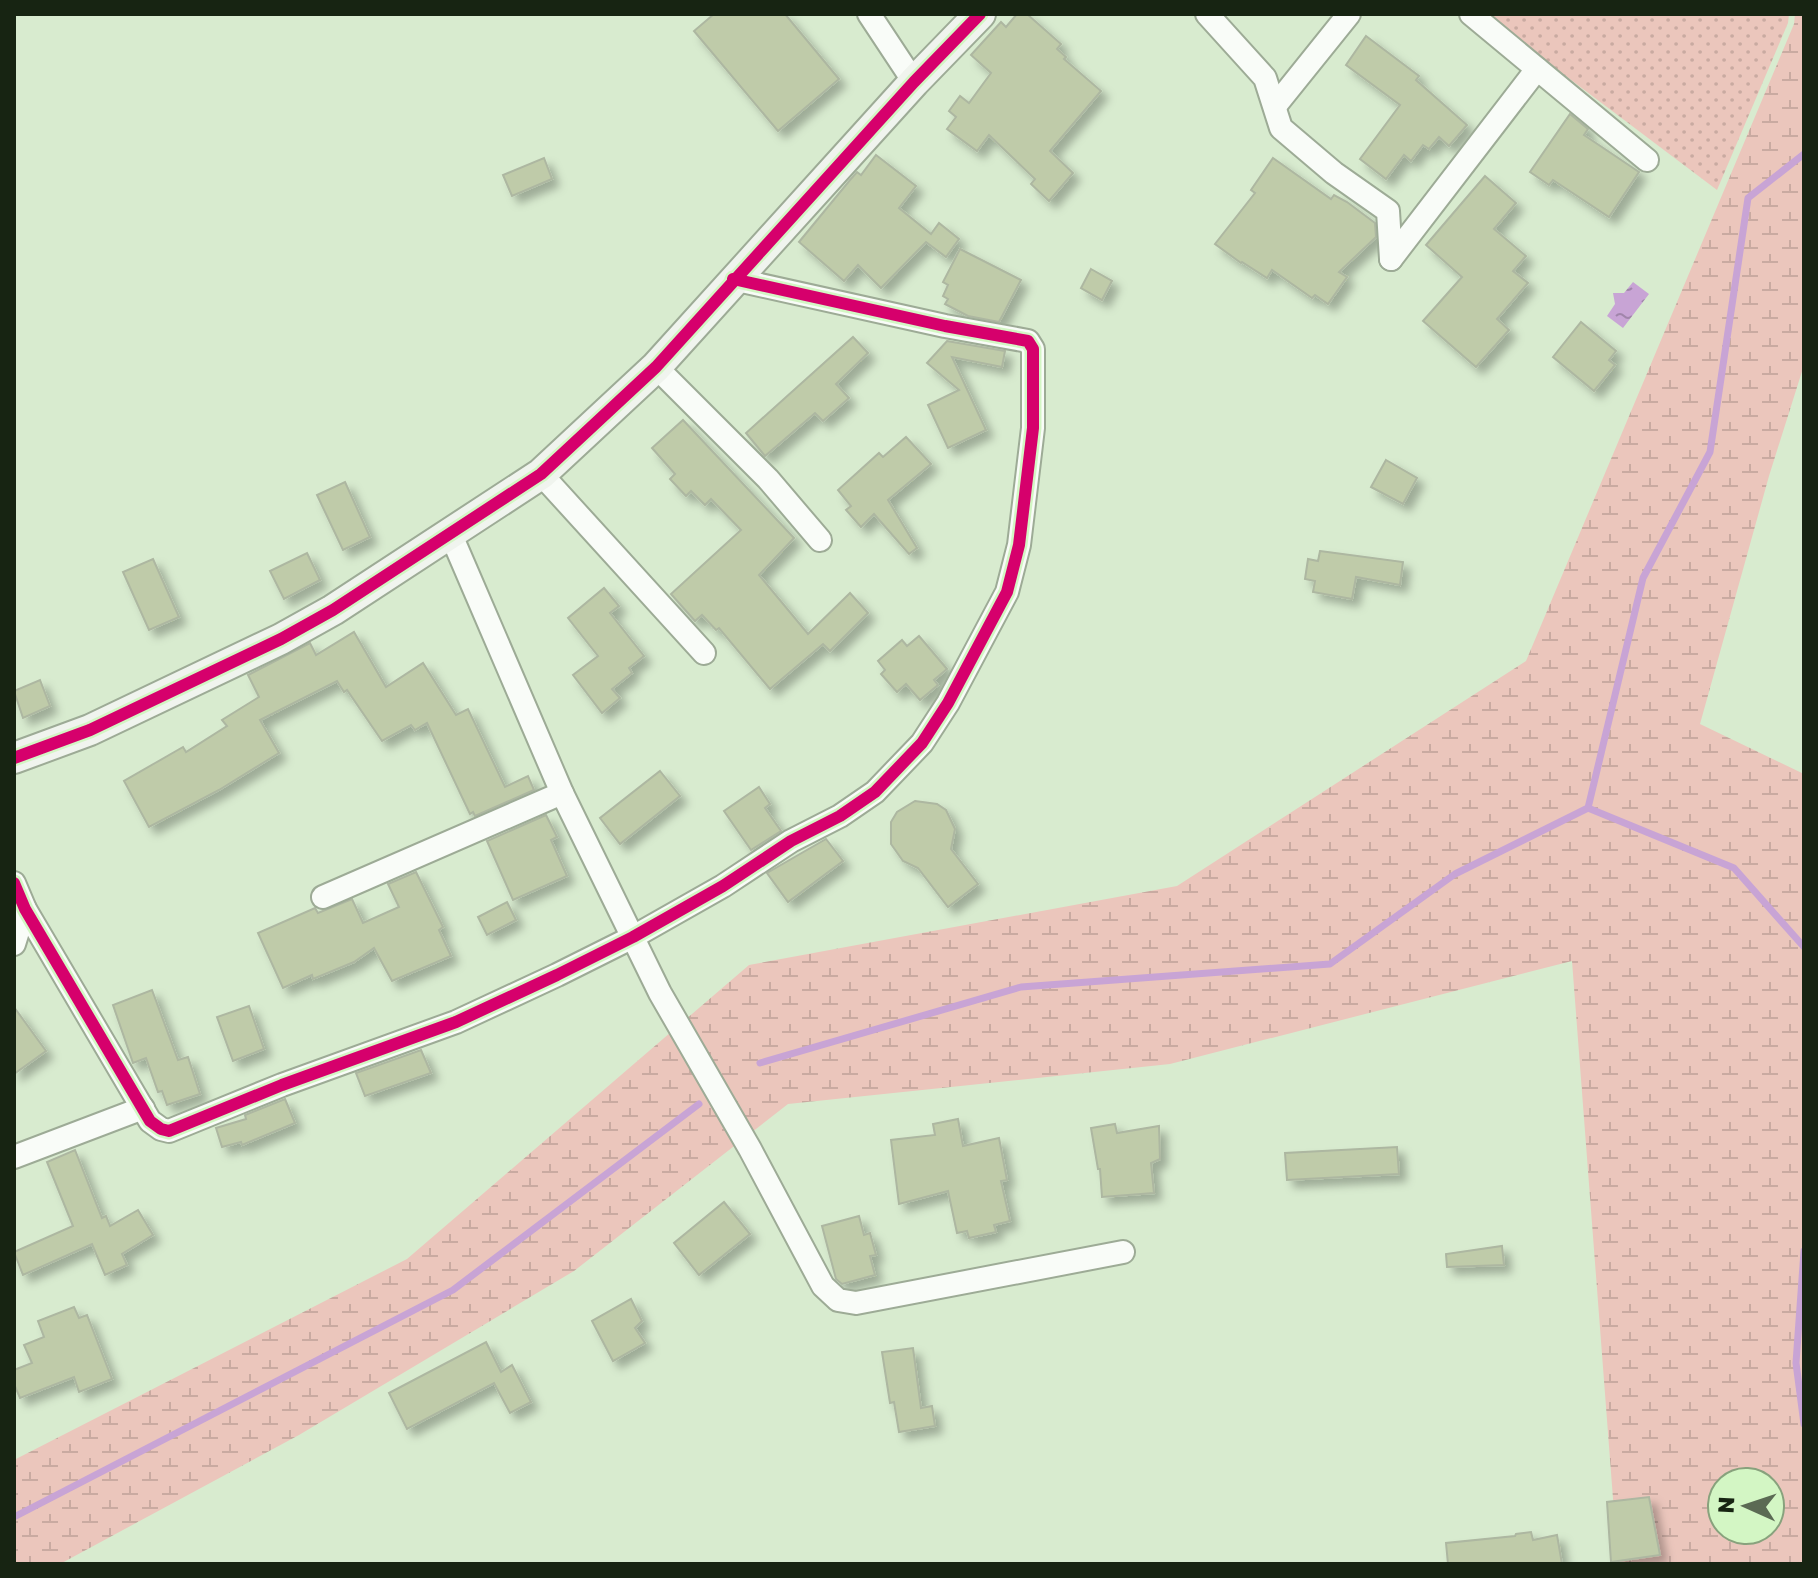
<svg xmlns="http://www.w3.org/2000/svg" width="1818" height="1578" viewBox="0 0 1818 1578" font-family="'Golos Text',sans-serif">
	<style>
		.grass { fill: url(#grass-dots) }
		.wetland { fill: url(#wetland-marsh); fill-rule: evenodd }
		.water { fill: url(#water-ripples) }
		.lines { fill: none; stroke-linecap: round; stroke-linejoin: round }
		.stream { stroke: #c8a4d5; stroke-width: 7 }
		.building { fill: #bfcba9; stroke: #adb7a1; stroke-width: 2; filter: url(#shadow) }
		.street-casing { stroke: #9dab96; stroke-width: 26 }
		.secondary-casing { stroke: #9dab96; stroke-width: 34 }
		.street { stroke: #f9fcf8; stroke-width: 22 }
		.secondary { stroke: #f0f4ee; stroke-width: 30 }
		.cycleway-casing { stroke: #d3f6c4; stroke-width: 17 }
		.cycleway { stroke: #d6006c; stroke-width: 12 }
	</style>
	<defs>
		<pattern id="grass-dots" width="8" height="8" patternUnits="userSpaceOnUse" patternTransform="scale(2)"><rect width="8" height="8" fill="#ebc6bc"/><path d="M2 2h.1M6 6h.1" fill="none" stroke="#c9aaa1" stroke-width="1.8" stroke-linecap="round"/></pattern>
		<pattern id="wetland-marsh" width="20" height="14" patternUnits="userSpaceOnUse" patternTransform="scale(2)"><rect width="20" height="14" fill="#ebc6bc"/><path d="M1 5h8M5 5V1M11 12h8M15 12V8" fill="none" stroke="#c9aaa1"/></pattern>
		<pattern id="water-ripples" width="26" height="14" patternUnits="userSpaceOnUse" patternTransform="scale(2)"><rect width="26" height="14" fill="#c8a4d5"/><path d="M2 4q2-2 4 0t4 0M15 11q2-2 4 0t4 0" fill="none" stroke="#a185ab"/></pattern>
		<filter id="shadow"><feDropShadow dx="7" dy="7" stdDeviation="4" flood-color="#0004"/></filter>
	</defs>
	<rect width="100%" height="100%" fill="#d8ebcf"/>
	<path class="grass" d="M1492,14H1789L1788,23L1717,190L1489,18Z"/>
	<path class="wetland" d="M1795,14H1804V365L1769,476L1700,724L1804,774V1564H1618L1572,961L1170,1064L788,1104L574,1271L299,1435L60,1564H14V1460L407,1259L749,965L1177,886L1526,661L1794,24ZM1722,1482H1770V1530H1722Z"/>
	<path class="water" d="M1633,282L1649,294L1623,328L1607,316L1615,304L1613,293H1624Z"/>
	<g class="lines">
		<g class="stream">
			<path d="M1804,154L1748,198L1710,452L1643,578L1588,808L1734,868L1804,947"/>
			<path d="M760,1063L1021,987L1330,964L1455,874L1588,808"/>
			<path d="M1804,1251L1796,1363L1804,1424"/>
			<path d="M14,1517L453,1290L699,1104"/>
		</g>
	</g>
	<g class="building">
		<path d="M714,14H785L839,79L778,131L694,31Z"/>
		<path d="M1017,14H1027L1061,44L1057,49L1066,57L1064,59L1101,91L1050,151L1073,173L1049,201L1031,184L1035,179L989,135L977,151L947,129L956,117L949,111L960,96L969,103L991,73L971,55L1001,22L1006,27Z"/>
		<path d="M1366,36L1419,76L1416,80L1467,125L1449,146L1439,137L1429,149L1423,145L1411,161L1404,155L1386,179L1360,159L1400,105L1346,65Z"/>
		<path d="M1570,114L1588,129L1584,135L1639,172L1609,217L1553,180L1549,185L1530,172Z"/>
		<path d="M876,155L916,186L899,208L931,234L939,223L959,239L946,257L926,242L881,288L858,265L844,281L799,242L850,180L857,172L861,175Z"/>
		<path d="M544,158L552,179L512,196L503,175Z"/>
		<path d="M1273,158L1331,199L1334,195L1347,202L1375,223L1376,237L1339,272L1347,277L1328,304L1315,295L1312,298L1272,270L1267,278L1242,262L1241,263L1215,244L1255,193L1251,190Z"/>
		<path d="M1485,176L1516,203L1494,229L1526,256L1513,271L1528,283L1497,319L1509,330L1476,367L1423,321L1462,277L1426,245Z"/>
		<path d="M960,249L1021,280L999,322L968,316L945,304L948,299L943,296L948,285L943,282Z"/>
		<path d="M1091,269L1112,281L1102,300L1081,288Z"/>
		<path d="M1581,322L1616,351L1609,360L1615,365L1594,391L1553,357Z"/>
		<path d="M853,337L868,353L836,384L849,398L823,421L815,413L765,456L746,433Z"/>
		<path d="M947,341L1005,351L1002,367L952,357L986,430L948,448L928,405L959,390L927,363Z"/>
		<path d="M683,420L794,538L759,575L808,634L850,593L868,613L830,651L823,644L770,689L719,628L716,630L702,615L695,621L671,594L741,530L711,499L705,505L691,491L686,496L670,479L675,474L652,448Z"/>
		<path d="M906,437L931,464L888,500L917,548L909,554L874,514L861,527L846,510L851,506L838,490L879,453L883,457Z"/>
		<path d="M1386,460L1417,478L1403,504L1371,487Z"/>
		<path d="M345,482L370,537L343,550L317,495Z"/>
		<path d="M1320,551L1403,562L1400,585L1356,577L1352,599L1313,592L1315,581L1305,579L1308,559L1318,561Z"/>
		<path d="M307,553L320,580L284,599L270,571Z"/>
		<path d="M153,559L179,617L149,630L123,572Z"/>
		<path d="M604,588L619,606L610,613L644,656L629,668L632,673L612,689L620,698L602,713L573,675L598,656L568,618Z"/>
		<path d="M354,632L386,687L423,663L456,715L468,709L505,787L528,776L534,790L475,816L473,812L470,814L427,723L415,730L411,725L382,741L347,690L344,692L337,681L260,720L279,753L219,790L149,827L124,781L183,747L186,752L227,726L222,720L259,697L248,675L310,643L316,655Z"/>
		<path d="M919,636L947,669L934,680L938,685L920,700L906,684L897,692L881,674L885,670L878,661L902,640L907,646Z"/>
		<path d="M40,680L50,706L23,718L14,691Z"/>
		<path d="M660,771L680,796L620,844L600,818Z"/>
		<path d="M759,787L770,804L765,808L781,831L751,850L724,811Z"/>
		<path d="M915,801L937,804L946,810L955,829L951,849L978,884L948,907L918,868L903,861L891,844V822L897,812Z"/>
		<path d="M546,815L557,837L551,840L567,876L513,900L487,841Z"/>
		<path d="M826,839L843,861L788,902L767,873Z"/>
		<path d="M416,872L443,927L439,930L451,956L392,981L374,948L354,962L313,979L312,975L283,988L258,933L315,908L318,913L352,899L363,923L399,907L388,884Z"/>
		<path d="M507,902L516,920L487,935L478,917Z"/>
		<path d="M152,990L178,1060L188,1057L200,1094L167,1105L162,1091L158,1092L146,1058L133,1063L113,1005Z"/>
		<path d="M249,1006L264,1049L233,1061L217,1017Z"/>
		<path d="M14,1007L46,1051L14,1074Z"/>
		<path d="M421,1050L431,1073L365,1096L356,1073Z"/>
		<path d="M285,1099L295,1123L242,1145L241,1142L222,1147L216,1128L246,1119L245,1115Z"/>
		<path d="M958,1119L963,1146L999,1138L1007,1180L1001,1181L1010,1221L994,1225L996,1232L969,1238L967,1231L957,1233L948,1191L899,1204L891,1140L935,1135L933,1124Z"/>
		<path d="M1115,1124L1117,1133L1159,1126L1160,1159L1151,1163L1154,1193L1102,1197L1100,1169H1098L1091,1128Z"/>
		<path d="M1397,1147L1399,1174L1287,1180L1285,1153Z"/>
		<path d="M75,1150L102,1218L106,1216L110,1226L138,1210L153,1235L122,1254L127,1265L105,1275L92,1244L23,1275L14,1252L73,1226L47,1162Z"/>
		<path d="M724,1202L750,1234L699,1275L674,1243Z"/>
		<path d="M859,1216L864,1235L870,1233L876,1255L870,1256L875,1275L842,1284L836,1279L822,1226Z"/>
		<path d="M1502,1246L1504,1265L1447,1267L1446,1254Z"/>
		<path d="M631,1299L642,1321L635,1328L645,1343L613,1361L592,1321Z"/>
		<path d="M74,1307L79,1318L87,1315L112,1379L79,1392L74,1377L20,1398L14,1384V1370L32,1363L24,1345L44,1337L38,1321Z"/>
		<path d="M486,1342L501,1372L512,1365L531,1402L510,1413L494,1383L407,1429L389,1393Z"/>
		<path d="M913,1348L921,1408L932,1406L935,1426L899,1432L894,1402L890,1403L882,1352Z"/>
		<path d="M1649,1497L1660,1555L1611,1562L1607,1502Z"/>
		<path d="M1531,1532L1533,1540L1557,1535L1562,1564H1448L1446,1543L1515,1536L1516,1534Z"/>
	</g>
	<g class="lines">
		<defs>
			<g id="street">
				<path d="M869,14L914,82"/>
				<path d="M1207,14L1265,78L1281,128L1334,173L1388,211L1391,259"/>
				<path d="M1471,14L1647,160"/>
				<path d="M1275,106L1349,14"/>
				<path d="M1391,259L1537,69"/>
				<path d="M656,367L768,479L820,540"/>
				<path d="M541,474L704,653"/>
				<path d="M451,535L562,793L660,993L750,1149L823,1286L838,1300L856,1303L1123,1252"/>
				<path d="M14,883L25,909L150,1121L161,1129L169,1131L282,1085L456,1022L557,975L633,937L723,886L791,841L840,816L875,792L922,743L948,703L1007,592L1019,545L1033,428V349L1028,341L945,326L733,279"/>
				<path d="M323,897L562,793"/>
				<path d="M14,944L25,909"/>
				<path d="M14,1157L143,1108"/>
			</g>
			<path id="secondary" d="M14,758L90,730L281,639L333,610L541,474L656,367L914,82L980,14"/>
		</defs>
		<use href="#street" class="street-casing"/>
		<use href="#secondary" class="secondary-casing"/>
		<use href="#street" class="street"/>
		<use href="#secondary" class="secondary"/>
		<defs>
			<g id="cycleway">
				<path d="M14,758L90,730L281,639L333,610L541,474L656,367L914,82L980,14"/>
				<path d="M14,883L25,909L150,1121L161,1129L169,1131L282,1085L456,1022L557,975L633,937L723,886L791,841L840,816L875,792L922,743L948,703L1007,592L1019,545L1033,428V349L1028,341L945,326L733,279"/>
			</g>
		</defs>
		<use href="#cycleway" class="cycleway-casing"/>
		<use href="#cycleway" class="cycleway"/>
	</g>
	<rect width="1818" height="1578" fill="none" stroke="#172412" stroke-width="32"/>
	<g transform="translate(1746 1506) rotate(273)"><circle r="38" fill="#d3f6c4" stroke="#88a27d" stroke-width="2"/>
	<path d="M0-6L14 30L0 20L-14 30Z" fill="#5b6a54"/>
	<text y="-12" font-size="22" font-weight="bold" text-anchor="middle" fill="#172412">N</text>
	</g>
</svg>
